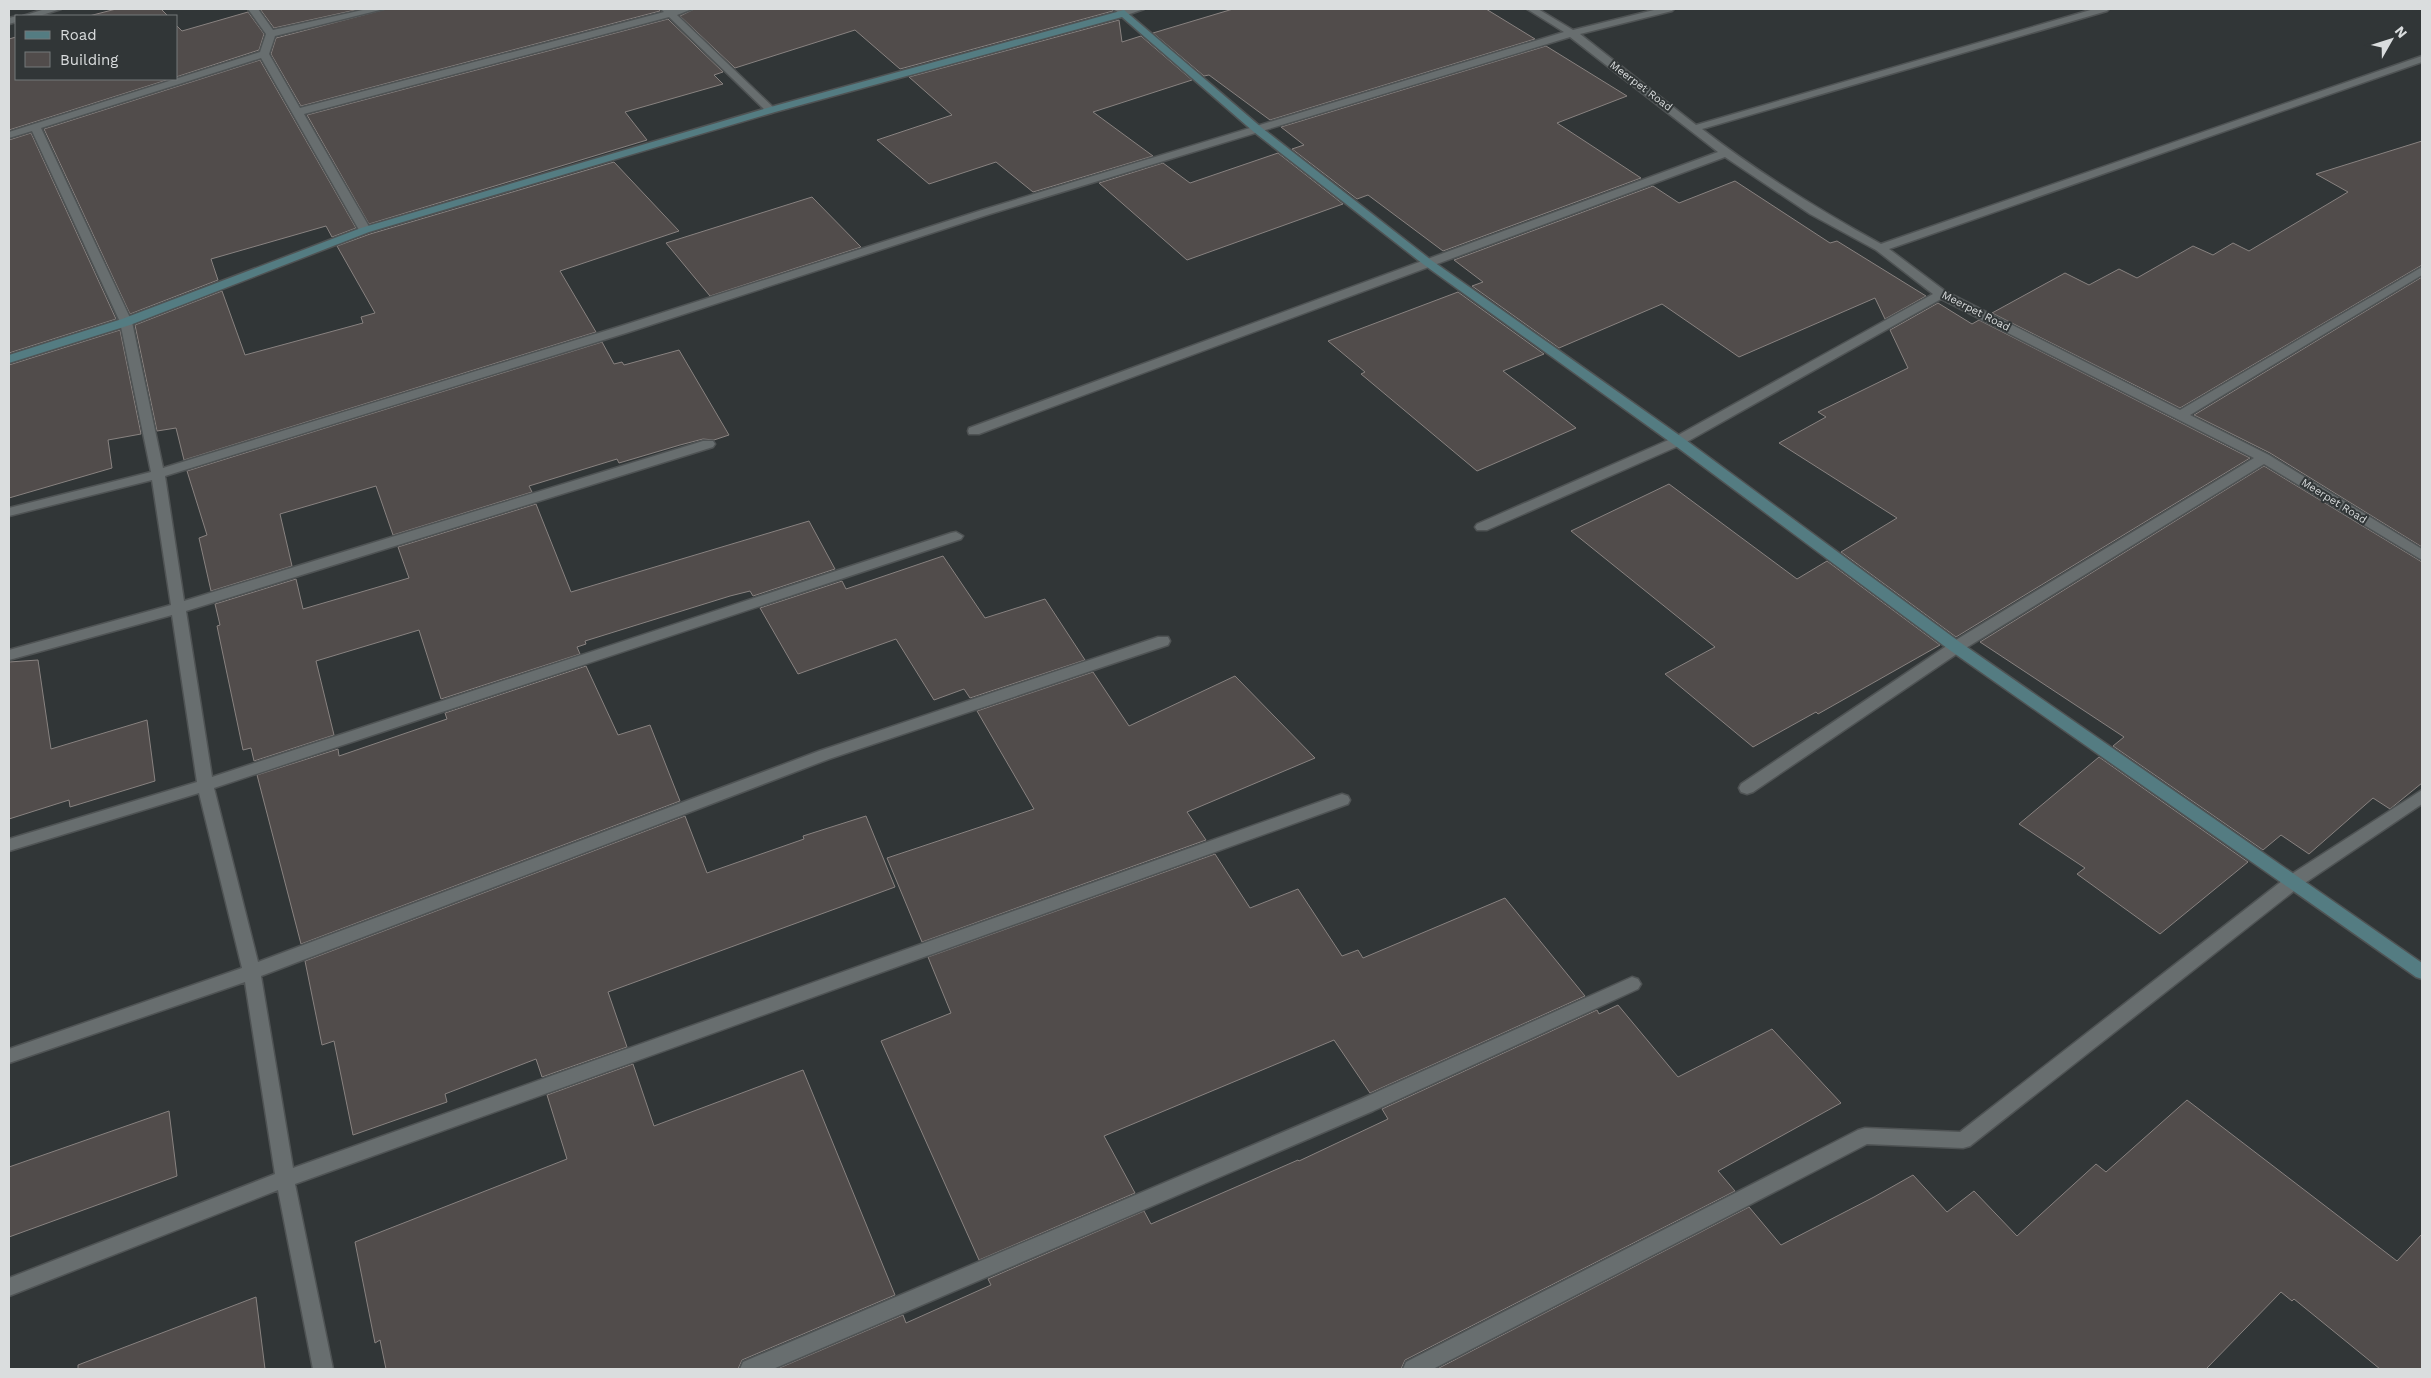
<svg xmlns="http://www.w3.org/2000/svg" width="2431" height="1378" viewBox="0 0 2431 1378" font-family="'Work Sans',sans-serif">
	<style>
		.building { fill: #514c4b; stroke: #888280 }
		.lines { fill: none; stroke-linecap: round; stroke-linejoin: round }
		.street-casing { stroke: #4f5354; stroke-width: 3 }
		.secondary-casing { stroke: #4f5354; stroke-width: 3 }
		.street { fill: #686e6f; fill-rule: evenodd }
		.secondary { fill: #547c82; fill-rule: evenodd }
		.labels { text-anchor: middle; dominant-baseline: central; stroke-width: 4; stroke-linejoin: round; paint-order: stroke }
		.far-street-label { font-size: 11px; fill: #daddde; stroke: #313637 }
	</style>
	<rect width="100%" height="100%" fill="#313637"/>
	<g class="building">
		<path d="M116,9H161L168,16H89Z"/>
		<path d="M260,9H360L274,28Z"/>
		<path d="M386,9H659L660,11L301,106L271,54L276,38Z"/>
		<path d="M694,9H1111L1113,11L900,69L855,30L735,68L680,16Z"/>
		<path d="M1233,9H1486L1535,39L1270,120L1209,75L1204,76L1153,33Z"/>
		<path d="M248,12L264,34L259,50L176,77V25L182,31Z"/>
		<path d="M668,19L723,72L714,75L723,84L625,112L647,140L369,224L307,115Z"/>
		<path d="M1119,20L1122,42L1141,36L1192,80L1093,112L1153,156L1033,192L996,162L929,184L877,140L952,115L909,77Z"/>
		<path d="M16,37V79H170L9,130V39Z"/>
		<path d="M1546,46L1627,96L1557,123L1641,178L1443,251L1368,195L1357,199L1292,149L1304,145L1281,127Z"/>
		<path d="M260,60L356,228L332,237L326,226L211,259L218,280L130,314L44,129Z"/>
		<path d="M31,133L116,319L9,353V140Z"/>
		<path d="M2422,141V265L2180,408L1992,313L2065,273L2089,285L2119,269L2137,278L2193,246L2213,255L2233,243L2249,251L2348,192L2316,174Z"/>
		<path d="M1278,153L1343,204L1187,260L1099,183L1163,163L1190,183Z"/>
		<path d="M614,162L679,231L560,271L596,332L184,460L176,428L157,431L135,325L222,291L245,355L363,323L361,317L375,313L337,246L370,234Z"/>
		<path d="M1735,181L1830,243L1837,241L1926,296L1885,319L1875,298L1739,357L1662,304L1559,348L1472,286L1483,282L1454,260L1653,186L1679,203Z"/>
		<path d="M812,197L861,247L710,296L666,243Z"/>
		<path d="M2422,277V547L2270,453L2194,415Z"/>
		<path d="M1458,292L1544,354L1503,371L1576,428L1477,471L1361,374L1365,372L1328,341Z"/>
		<path d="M1938,303L1972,324L1979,320L2250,458L1956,637L1841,552L1897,518L1779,443L1826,417L1818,412L1908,368L1890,330Z"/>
		<path d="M120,330L141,434L108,440L112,468L9,498V365Z"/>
		<path d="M602,342L614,364L622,362L624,365L679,350L729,435L714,440L703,439L680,445L619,463L617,459L529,486L532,492L393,535L376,486L280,514L292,566L211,591L199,538L207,535L187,471Z"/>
		<path d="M2264,466L2422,562V783L2390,809L2373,798L2309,854L2281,835L2263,850L2113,746L2124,737L1980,642Z"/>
		<path d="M1669,484L1797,579L1827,561L1940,645L1818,714L1816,712L1753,747L1665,674L1715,647L1571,531Z"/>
		<path d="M536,504L571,592L809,521L835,569L753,596L750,591L730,596L585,641L586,644L577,647L580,654L441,699L419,630L316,661L334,735L254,761L251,748L243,750L217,626L220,625L215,604L296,579L303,609L409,578L398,547Z"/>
		<path d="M943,556L985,618L1045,599L1085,660L970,698L964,689L934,700L896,639L798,674L760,608L842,581L846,589Z"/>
		<path d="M38,660L51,749L147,720L155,781L70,807L69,800L9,819V662Z"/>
		<path d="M586,666L618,735L650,725L680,801L301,944L257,775L338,749L339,756L447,719L445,713Z"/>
		<path d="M1093,672L1129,726L1235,676L1315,758L1187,812L1206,840L922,942L887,858L1034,809L977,711Z"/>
		<path d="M2099,757L2248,862L2160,934L2077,874L2085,868L2019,824Z"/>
		<path d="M685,816L707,873L804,839L803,836L866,816L895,887L608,992L627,1047L542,1077L536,1059L445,1094L447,1102L353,1135L334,1041L322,1045L305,961Z"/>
		<path d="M1215,854L1250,908L1298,889L1342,956L1358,950L1363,958L1505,898L1585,996L1370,1093L1334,1040L1104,1136L1135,1193L979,1260L881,1041L951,1013L928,957Z"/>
		<path d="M1618,1005L1678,1077L1772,1029L1841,1103L1718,1171L1735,1191L1405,1360L1401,1369H777L903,1315L906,1323L991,1285L988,1279L1144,1211L1151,1224L1298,1160L1299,1161L1388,1119L1382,1109L1597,1010L1599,1014Z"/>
		<path d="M633,1064L654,1126L803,1070L895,1295L742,1360L738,1369H386L380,1340L375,1343L355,1242L567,1159L547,1095Z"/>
		<path d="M2187,1100L2397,1261L2422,1234V1369H2380L2294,1299L2292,1301L2281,1292L2206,1369H1437L1749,1207L1781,1245L1874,1197L1913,1175L1947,1212L1974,1191L2017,1236L2096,1164L2106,1172Z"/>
		<path d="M169,1111L177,1176L9,1237V1167Z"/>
		<path d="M256,1297L265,1369H78V1365Z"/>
	</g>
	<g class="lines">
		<defs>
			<g id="street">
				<path d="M45,9H61L39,16H23Z"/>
				<path d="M248,9H258L273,30L367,9H384L275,36L269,54L300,108L664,12L661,9H692L677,15L776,110L771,113L767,112L669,17L304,114L371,230L365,233L359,230L261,58L41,128L132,322L163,468L618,327L982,210L1564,32L1527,9H1538L1573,30L1658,9H1674L1672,11L1580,34L1696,125L2094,9H2109L2107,11L1702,129C1759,173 1819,210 1881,244L2422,56V62L1889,249L1945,291L2180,410L2422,267V275L2190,415L2269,455L2422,549V560L2264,464L1961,651L1753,792L1747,794L1741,792L1739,788L1741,784L1951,643L2254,458L1941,299L1683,444L1487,530H1477L1475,527L1477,524L1673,438L1933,294L1876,250L1810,214L1725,157L979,434H969L968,431L969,428L1718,152L1570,37L990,214L626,333L165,476L184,601L703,441H713L715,444L713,447L186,611L212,777L951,533L956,532L963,536L961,539L214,788L258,962L819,751L1158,637H1168L1170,641L1168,645L829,759L261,976L293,1168L1336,796L1342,794L1348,796L1350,800L1348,804L295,1184L333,1369H313L278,1190L9,1296V1278L275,1174L245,982L9,1063V1049L242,968L199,793L9,851V839L197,782L172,615L9,660V650L171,605L152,480L9,516V508L151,472L120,322L32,131L9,138V132L260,52L266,34Z"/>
				<path d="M1113,9H1144L1124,16Z"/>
				<path d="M17,16L16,22L9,24V18Z"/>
				<path d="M2422,790V804L2299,887L1970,1146L1963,1148L1867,1144L1433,1369H1403L1406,1362L1858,1130L1865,1128L1960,1132L2287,877Z"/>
				<path d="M1632,977L1638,979L1641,984L1638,989L1373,1111L773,1369H740L743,1362L1361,1099Z"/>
			</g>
			<path id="secondary" d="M1124,10L1262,128L1431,260L1683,438L1961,643L2422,963V979L2416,977L1951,651L1673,444L1423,264L1254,132L1122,17L775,112L369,232L130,325L9,363V355L122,319L361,228L767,108Z"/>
		</defs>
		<use href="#street" class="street-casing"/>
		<use href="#secondary" class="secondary-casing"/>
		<use href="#street" class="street"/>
		<use href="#secondary" class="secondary"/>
	</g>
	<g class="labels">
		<g class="far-street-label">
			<text transform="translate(1641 86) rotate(37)">Meerpet Road</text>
			<text transform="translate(1976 311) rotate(27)">Meerpet Road</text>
			<text transform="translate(2334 501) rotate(32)">Meerpet Road</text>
		</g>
	</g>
	<rect width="2431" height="1378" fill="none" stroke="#daddde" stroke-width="20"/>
	<rect x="15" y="15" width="162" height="65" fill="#313637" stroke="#75797a"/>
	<rect x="25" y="31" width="25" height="8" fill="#547c82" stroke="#75797a"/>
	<text x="60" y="40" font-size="15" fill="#daddde">Road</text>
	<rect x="25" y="52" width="25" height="15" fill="#514c4b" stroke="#75797a"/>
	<text x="60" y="65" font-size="15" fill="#daddde">Building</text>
	<g transform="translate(2391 40) rotate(51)" stroke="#313637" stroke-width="4" paint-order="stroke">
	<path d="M0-4L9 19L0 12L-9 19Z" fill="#daddde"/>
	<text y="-8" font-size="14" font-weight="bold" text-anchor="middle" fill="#daddde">N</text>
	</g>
</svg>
